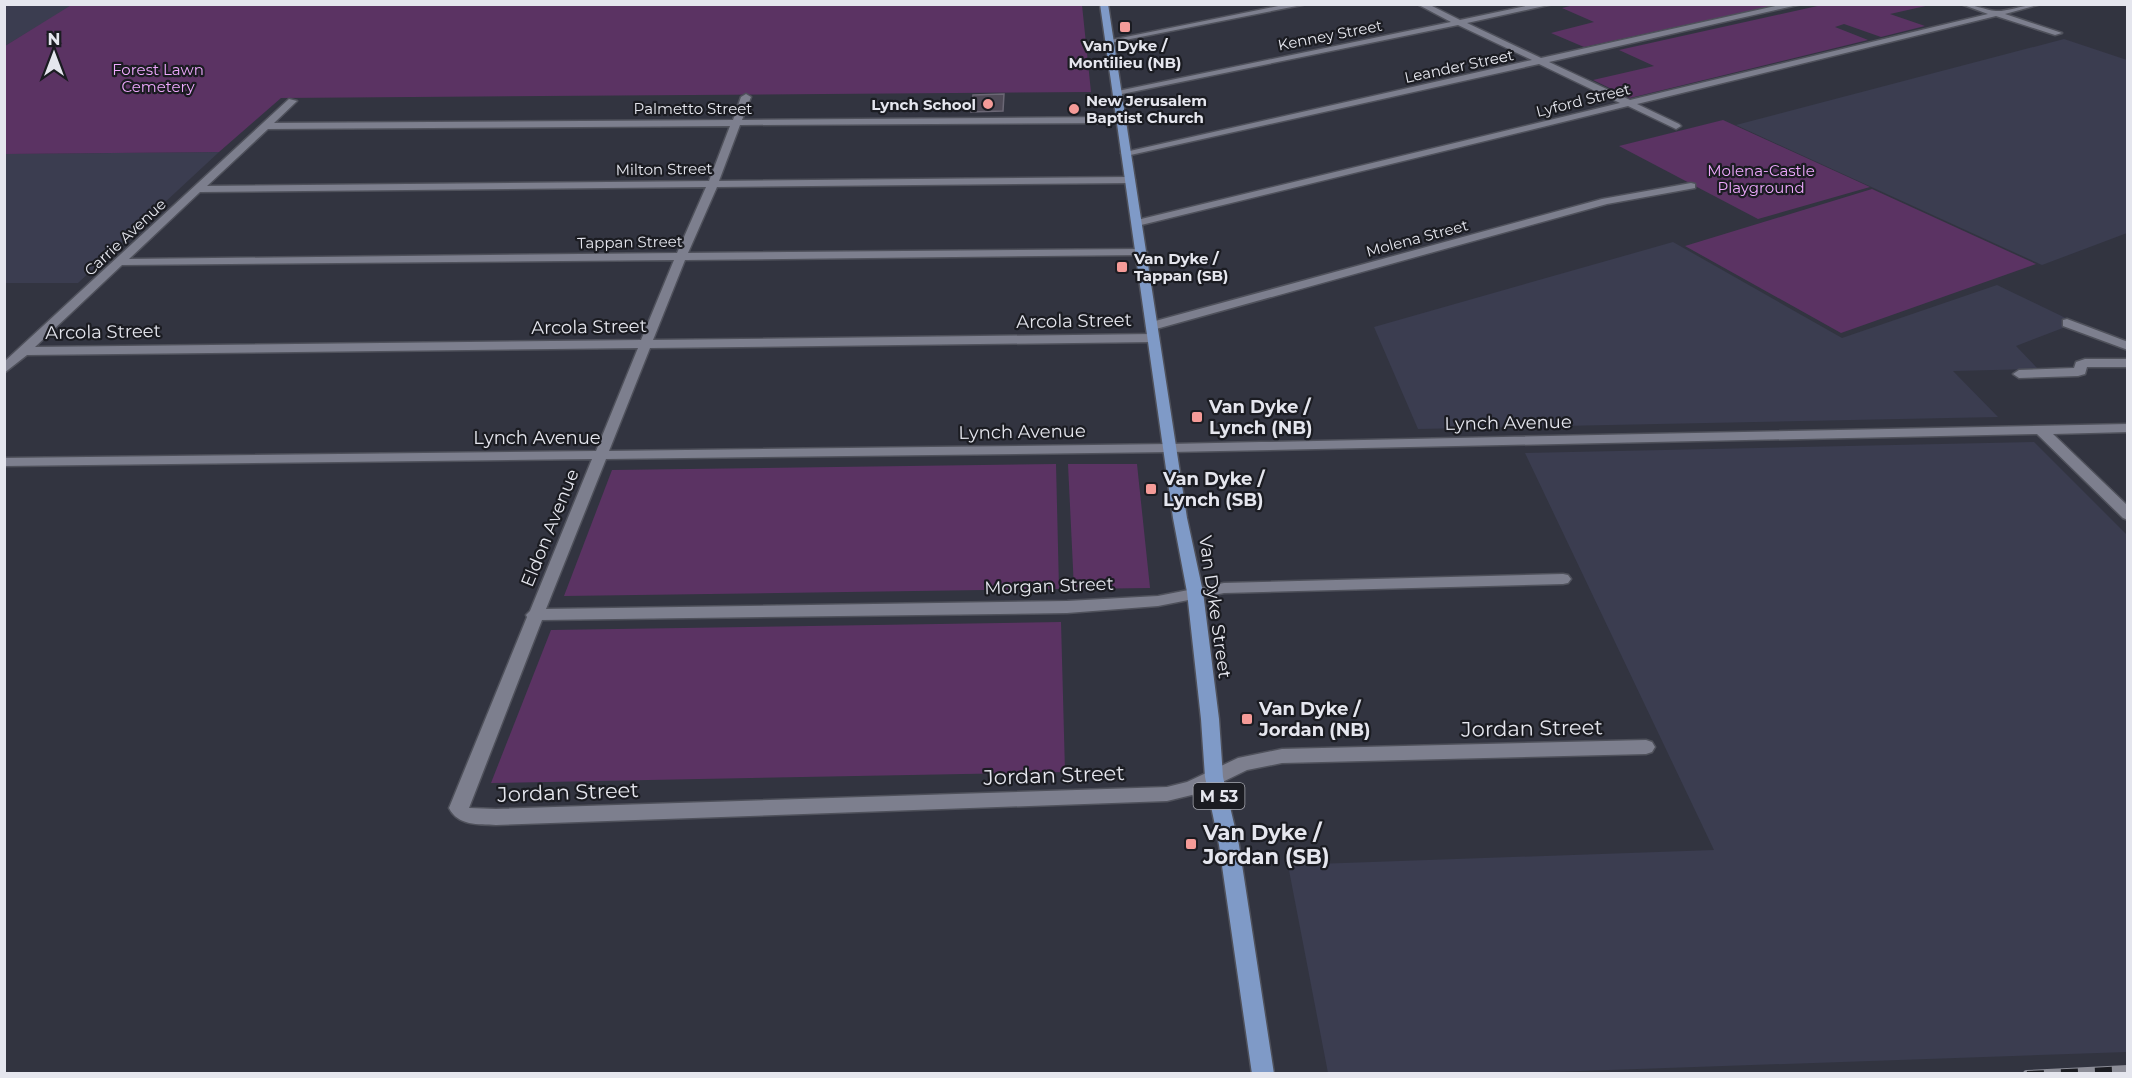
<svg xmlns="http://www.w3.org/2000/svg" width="2132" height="1078" viewBox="0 0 2132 1078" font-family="Montserrat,sans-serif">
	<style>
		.built { fill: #3b3d50 }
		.green { fill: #5b3363 }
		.building { fill: #4f4a57; stroke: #6b6775; stroke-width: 1.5 }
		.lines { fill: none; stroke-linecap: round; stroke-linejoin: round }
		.minor-casing { stroke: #4f515b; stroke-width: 3 }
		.major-casing { stroke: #4f515b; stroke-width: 3 }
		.minor { fill: #7d7f8e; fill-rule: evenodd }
		.major { fill: #7f9ac7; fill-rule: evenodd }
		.rail-casing { stroke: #8d8e98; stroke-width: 8 }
		.rail { stroke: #1b1c22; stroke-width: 6; stroke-dasharray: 17; stroke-linecap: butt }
		.poi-dot { fill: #f59b98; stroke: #1b1c22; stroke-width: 2 }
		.labels { text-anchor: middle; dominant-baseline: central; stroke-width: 4.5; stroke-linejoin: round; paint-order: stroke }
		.far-street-label { font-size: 15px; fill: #e5e6ee; stroke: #1b1c22 }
		.far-poi-label { font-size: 15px; font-weight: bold; fill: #e5e6ee; stroke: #1b1c22; text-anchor: start }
		.far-park-label { font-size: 15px; fill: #eea8fd; stroke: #1b1c22 }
		.shield { fill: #1b1c22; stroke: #a8a9b1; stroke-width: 1.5 }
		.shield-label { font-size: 16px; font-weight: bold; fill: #e5e6ee }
		.street-label { font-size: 18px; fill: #e5e6ee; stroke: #1b1c22 }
		.poi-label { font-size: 18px; font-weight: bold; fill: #e5e6ee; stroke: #1b1c22; text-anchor: start }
		.near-street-label { font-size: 21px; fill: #e5e6ee; stroke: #1b1c22 }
		.near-poi-label { font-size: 21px; font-weight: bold; fill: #e5e6ee; stroke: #1b1c22; text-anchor: start }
	</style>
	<rect width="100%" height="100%" fill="#323440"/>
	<g class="built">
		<path d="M5,5H73L5,46Z"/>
		<path d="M2064,39L2127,60V233L2042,265L1736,125Z"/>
		<path d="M219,152L78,283H5L4,154Z"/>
		<path d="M1673,242L1842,338L1997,285L2076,323L2016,346L2038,369L1953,371L1998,417L1418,429L1374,327Z"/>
		<path d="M2034,442L2127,535V1052L1524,1073H1328L1288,865L1714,850L1525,453Z"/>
	</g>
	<g class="green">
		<path d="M73,4L1082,5L1091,92L281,98L219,152L5,154V46Z"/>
		<path d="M1578,4H1776V5L1584,47L1551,33L1594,22L1562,8Z"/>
		<path d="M1822,5H1930L1890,14L1925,26L1881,37L1844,24L1835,27L1868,40L1630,98L1593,80L1654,66L1619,50Z"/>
		<path d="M1723,120L1870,187L1758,219L1619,146Z"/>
		<path d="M1872,189L2036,264L1841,333L1685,246Z"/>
		<path d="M1056,464L1059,589L564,596L612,470Z"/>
		<path d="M1068,464H1137L1150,588L1074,589Z"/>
		<path d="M1061,622L1065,772L491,783L551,630Z"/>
	</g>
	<path class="building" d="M1004,94L1003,111L971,112L973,95Z"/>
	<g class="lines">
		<defs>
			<g id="minor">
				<path d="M1288,4H1307L1110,43L1106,41Z"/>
				<path d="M1417,4H1428L1460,20L1535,4H1553L1467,23L1541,58L1785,4H1802L1549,62L1630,100L1988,14L1961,4C1974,4 1984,10 1996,11C2006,12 2026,4 2041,4L2005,14L2062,33L2055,35L1996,16L1637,104L1679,124L1681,126L1676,129L1628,106L1137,226L1133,225V221L1620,103L1539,64L1126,156L1121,153L1532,60L1458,25L1117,95L1113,92L1451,22Z"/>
				<path d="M746,94L751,97L742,120L1121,117L1126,120L1121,123L740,125L719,181L1130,177L1135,180L1130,183L717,187L688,253L1141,249L1147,252L1141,255L685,260L653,340L1153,334L1159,338L1153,342L650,348L609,451L1170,444L2128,424V432L2053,434L2128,506V520L2123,518L2037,434L1170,452L606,459L546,609L1067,601L1158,596L1224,583L1563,574L1568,575L1571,579L1568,583L1563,584L1224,593L1158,606L1067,613L542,620L469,808L496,809L1167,787L1187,782L1238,758L1282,749L1646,740L1652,742L1655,747L1652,752L1646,754L1282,763L1247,770L1200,793L1167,801L496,825C478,824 458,826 449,808L527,617L526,615L530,611L592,459L4,466V458L596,451L638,348L27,355L4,373V362L289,99L297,101L274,123L733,120L741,97ZM730,126L709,181L207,186L268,129ZM706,187L677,253L129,259L200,192ZM674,260L641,340L35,347L122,265Z"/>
				<path d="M1691,183L1695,184V188L1607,204L1156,329L1152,330L1146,326L1148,323L1602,199Z"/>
				<path d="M2067,319L2128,342V350L2063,326V320Z"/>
				<path d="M2085,359H2128V367H2087L2085,374L2078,376L2019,378L2013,374L2019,370L2074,368L2076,362Z"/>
			</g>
			<path id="major" d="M1100,4H1108L1187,518L1203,592L1219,719L1223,777L1239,845L1274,1074H1252L1219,845L1205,777L1201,719L1187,592L1173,518Z"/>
		</defs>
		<use href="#minor" class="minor-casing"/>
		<use href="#major" class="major-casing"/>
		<use href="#minor" class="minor"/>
		<use href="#major" class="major"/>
		<defs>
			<path id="rail" d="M2027,1074L2128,1069"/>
		</defs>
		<use href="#rail" class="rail-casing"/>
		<use href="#rail" class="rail"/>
	</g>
	<g class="poi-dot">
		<rect x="1119" y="21" width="12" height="12" rx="3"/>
		<circle cx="988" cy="104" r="6"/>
		<circle cx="1074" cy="109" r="6"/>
		<rect x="1116" y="261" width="12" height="12" rx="3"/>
		<rect x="1191" y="411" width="12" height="12" rx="3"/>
		<rect x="1145" y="483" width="12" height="12" rx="3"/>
		<rect x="1241" y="713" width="12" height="12" rx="3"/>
		<rect x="1185" y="838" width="12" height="12" rx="3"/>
	</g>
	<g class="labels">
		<g class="far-street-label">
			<text transform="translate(1330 35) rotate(-11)">Kenney Street</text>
			<text transform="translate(1459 66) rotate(-12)">Leander Street</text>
			<text transform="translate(1583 100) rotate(-14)">Lyford Street</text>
			<text x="693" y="108">Palmetto Street</text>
			<text transform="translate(664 169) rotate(-1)">Milton Street</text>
			<text transform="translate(125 237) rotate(-43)">Carrie Avenue</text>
			<text transform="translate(1417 238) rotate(-15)">Molena Street</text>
			<text transform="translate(630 242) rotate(-1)">Tappan Street</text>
		</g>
		<g class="far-poi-label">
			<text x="1125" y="45" text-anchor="middle">Van Dyke /<tspan x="1125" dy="17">Montilieu (NB)</tspan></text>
			<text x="1086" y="100">New Jerusalem<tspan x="1086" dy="17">Baptist Church</tspan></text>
			<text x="976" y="104" text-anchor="end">Lynch School</text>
			<text x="1134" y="258">Van Dyke /<tspan x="1134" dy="17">Tappan (SB)</tspan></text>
		</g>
		<g class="far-park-label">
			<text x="158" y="69">Forest Lawn<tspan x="158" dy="17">Cemetery</tspan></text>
			<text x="1761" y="170">Molena-Castle<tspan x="1761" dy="17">Playground</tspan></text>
		</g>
		<rect class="shield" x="1193.5" y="783" width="51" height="26" rx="4.5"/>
		<g class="shield-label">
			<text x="1219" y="796">M 53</text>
		</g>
		<g class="street-label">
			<text transform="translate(1074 321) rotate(-1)">Arcola Street</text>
			<text transform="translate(589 327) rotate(-1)">Arcola Street</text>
			<text transform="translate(103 332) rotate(-1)">Arcola Street</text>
			<text transform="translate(1508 423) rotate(-1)">Lynch Avenue</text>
			<text transform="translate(1022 432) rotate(-1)">Lynch Avenue</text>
			<text x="537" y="438">Lynch Avenue</text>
			<text transform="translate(550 528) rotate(-68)">Eldon Avenue</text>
			<text transform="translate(1049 586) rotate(-2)">Morgan Street</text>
			<text transform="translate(1215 607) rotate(82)">Van Dyke Street</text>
		</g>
		<g class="poi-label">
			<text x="1209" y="407">Van Dyke /<tspan x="1209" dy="21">Lynch (NB)</tspan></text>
			<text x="1163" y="479">Van Dyke /<tspan x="1163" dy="21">Lynch (SB)</tspan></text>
			<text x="1259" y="709">Van Dyke /<tspan x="1259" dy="21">Jordan (NB)</tspan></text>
		</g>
		<g class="near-street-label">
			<text transform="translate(1532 728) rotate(-1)">Jordan Street</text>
			<text transform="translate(1054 775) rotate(-2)">Jordan Street</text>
			<text transform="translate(568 792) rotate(-2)">Jordan Street</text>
		</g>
		<g class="near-poi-label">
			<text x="1203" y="832">Van Dyke /<tspan x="1203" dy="24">Jordan (SB)</tspan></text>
		</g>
	</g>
	<rect width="2132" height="1078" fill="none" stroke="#e5e6ee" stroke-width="12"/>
	<g transform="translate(54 54)" stroke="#1b1c22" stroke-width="4.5" paint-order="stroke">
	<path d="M0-4.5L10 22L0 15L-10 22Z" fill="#e5e6ee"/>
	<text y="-9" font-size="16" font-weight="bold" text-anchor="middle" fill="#e5e6ee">N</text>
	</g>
</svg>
